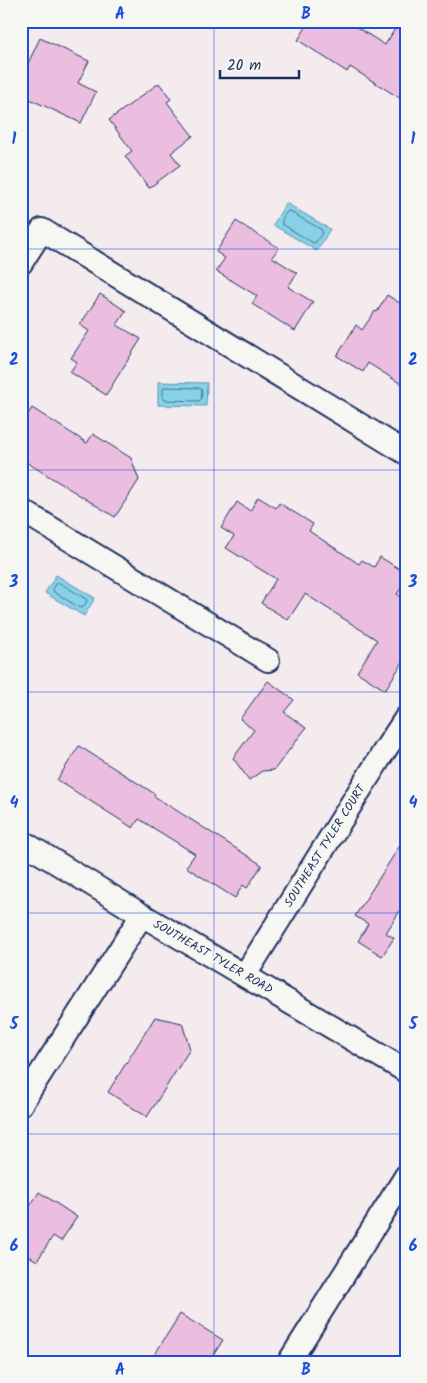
<svg xmlns="http://www.w3.org/2000/svg" width="427" height="1383" viewBox="0 0 427 1383" font-family="Kalam,sans-serif">
	<style>
		.water { fill: #87d2e7; stroke: #5c91b0 }
		.lines { fill: none; stroke-linecap: round; stroke-linejoin: round }
		.shore { stroke: #467095; stroke-width: 1 }
		.building { fill: #ebbddf; stroke: #1b2f5e }
		.street-casing { stroke: #1b2f5e; stroke-width: 26 }
		.street { stroke: #f6f6f2; stroke-width: 22 }
		.grid { fill: none; stroke: #1d4ed8; stroke-width: 1; stroke-opacity: 0.55 }
		.labels { text-anchor: middle; dominant-baseline: central; stroke-width: 4; stroke-linejoin: round; paint-order: stroke }
		.street-label { font-size: 12px; fill: #1b2f5e; stroke: #f6f6f2 }
		.neatline { fill: none; stroke: #1d4ed8; stroke-width: 2 }
		.grid-label { font-size: 16px; text-anchor: middle; font-weight: bold; fill: #1d4ed8 }
	</style>
	<rect width="100%" height="100%" fill="#f4ebee"/>
	<filter id="ink" filterUnits="userSpaceOnUse"><feTurbulence type="fractalNoise" baseFrequency=".02" numOctaves="2"/><feDisplacementMap in="SourceGraphic" scale="10" xChannelSelector="R" yChannelSelector="G"/><feConvolveMatrix kernelMatrix="1 2 1 2 8 2 1 2 1" color-interpolation-filters="sRGB"/></filter>
	<g filter="url(#ink)">
		<g class="water">
			<path d="M286,203L330,229L317,251L273,225Z"/>
			<path d="M158,382L207,383L206,406L158,405Z"/>
			<path d="M56,575L95,598L84,616L45,593Z"/>
		</g>
		<g class="lines">
			<g class="shore">
				<path d="M289,211L322,230V233L316,242L313,243L282,224C281,220 285,212 289,211Z"/>
				<path d="M165,387L200,388L202,390L201,399L199,401L165,400L163,398V389Z"/>
				<path d="M57,583H60L86,599L87,601L83,607L80,608L54,592L53,590Z"/>
			</g>
		</g>
		<g class="building">
			<path d="M310,21H347L385,45L400,21H406V102L350,67L347,72L298,40Z"/>
			<path d="M40,38L89,61L78,83L96,92L81,123L21,95V78Z"/>
			<path d="M159,83L171,99L167,102L193,136L171,153L180,165L149,188L125,156L132,151L109,120Z"/>
			<path d="M236,221L279,248L272,257L297,273L288,287L313,302L295,331L252,304L257,296L216,271L225,258L216,252Z"/>
			<path d="M100,294L126,311L117,325L141,339L106,395L70,372L77,362L71,358L89,331L80,325Z"/>
			<path d="M387,295L406,307V387L368,363L363,372L337,356L356,325L362,330L375,311L377,312Z"/>
			<path d="M32,408L87,443L93,434L131,458L139,480L115,517L21,459V425Z"/>
			<path d="M258,497L276,508L279,503L313,524L309,531L359,564L362,560L374,567L380,557L406,573V581L397,594L406,600V657L385,690L357,672L377,640L305,594L288,620L261,603L276,579L226,548L234,536L221,528L237,502L250,511Z"/>
			<path d="M268,681L294,700L284,712L306,728L274,770L262,771L249,780L233,758L254,730L240,719Z"/>
			<path d="M79,746L155,794L154,796L262,865L247,888L243,885L235,898L186,867L195,854L139,819L133,828L57,780Z"/>
			<path d="M406,836V901L386,933L394,938L382,956L358,941L368,924L355,916Z"/>
			<path d="M155,1017L182,1023L190,1049L147,1117L108,1092Z"/>
			<path d="M39,1192L77,1217L61,1241L53,1236L37,1261L21,1251V1220Z"/>
			<path d="M180,1314L223,1340L209,1362H150Z"/>
		</g>
		<g class="lines">
			<defs>
				<g id="street">
					<path d="M21,263L42,230L406,453"/>
					<path d="M21,510L268,660"/>
					<path d="M21,841L142,915L406,1071"/>
					<path d="M245,975L383,753L406,718"/>
					<path d="M21,1104L142,915"/>
					<path d="M289,1362L406,1176"/>
				</g>
			</defs>
			<use href="#street" class="street-casing"/>
			<use href="#street" class="street"/>
		</g>
	</g>
	<path class="grid" d="M214,21V1362M21,249H406M21,470H406M21,692H406M21,913H406M21,1134H406"/>
	<g class="labels">
		<g class="street-label">
			<text transform="translate(325 846) rotate(-58)">SOUTHEAST TYLER COURT</text>
			<text transform="translate(213 957) rotate(30)">SOUTHEAST TYLER ROAD</text>
		</g>
	</g>
	<rect width="427" height="1383" fill="none" stroke="#f6f6f2" stroke-width="55"/>
	<path d="M220 70v8h79v-8" fill="none" stroke="#1b2f5e" stroke-width="2.5"/>
	<text x="227" y="70" font-size="15" fill="#1b2f5e" stroke="#f6f6f2" stroke-width="4" paint-order="stroke">20 m</text>
	<rect x="28" y="28" width="372" height="1328" class="neatline"/>
	<g class="grid-label">
		<text x="120" y="19">A</text>
		<text x="306" y="19">B</text>
		<text x="14" y="144">1</text>
		<text x="413" y="144">1</text>
		<text x="14" y="365">2</text>
		<text x="413" y="365">2</text>
		<text x="14" y="587">3</text>
		<text x="413" y="587">3</text>
		<text x="14" y="808">4</text>
		<text x="413" y="808">4</text>
		<text x="14" y="1029">5</text>
		<text x="413" y="1029">5</text>
		<text x="14" y="1251">6</text>
		<text x="413" y="1251">6</text>
		<text x="120" y="1375">A</text>
		<text x="306" y="1375">B</text>
	</g>
</svg>
